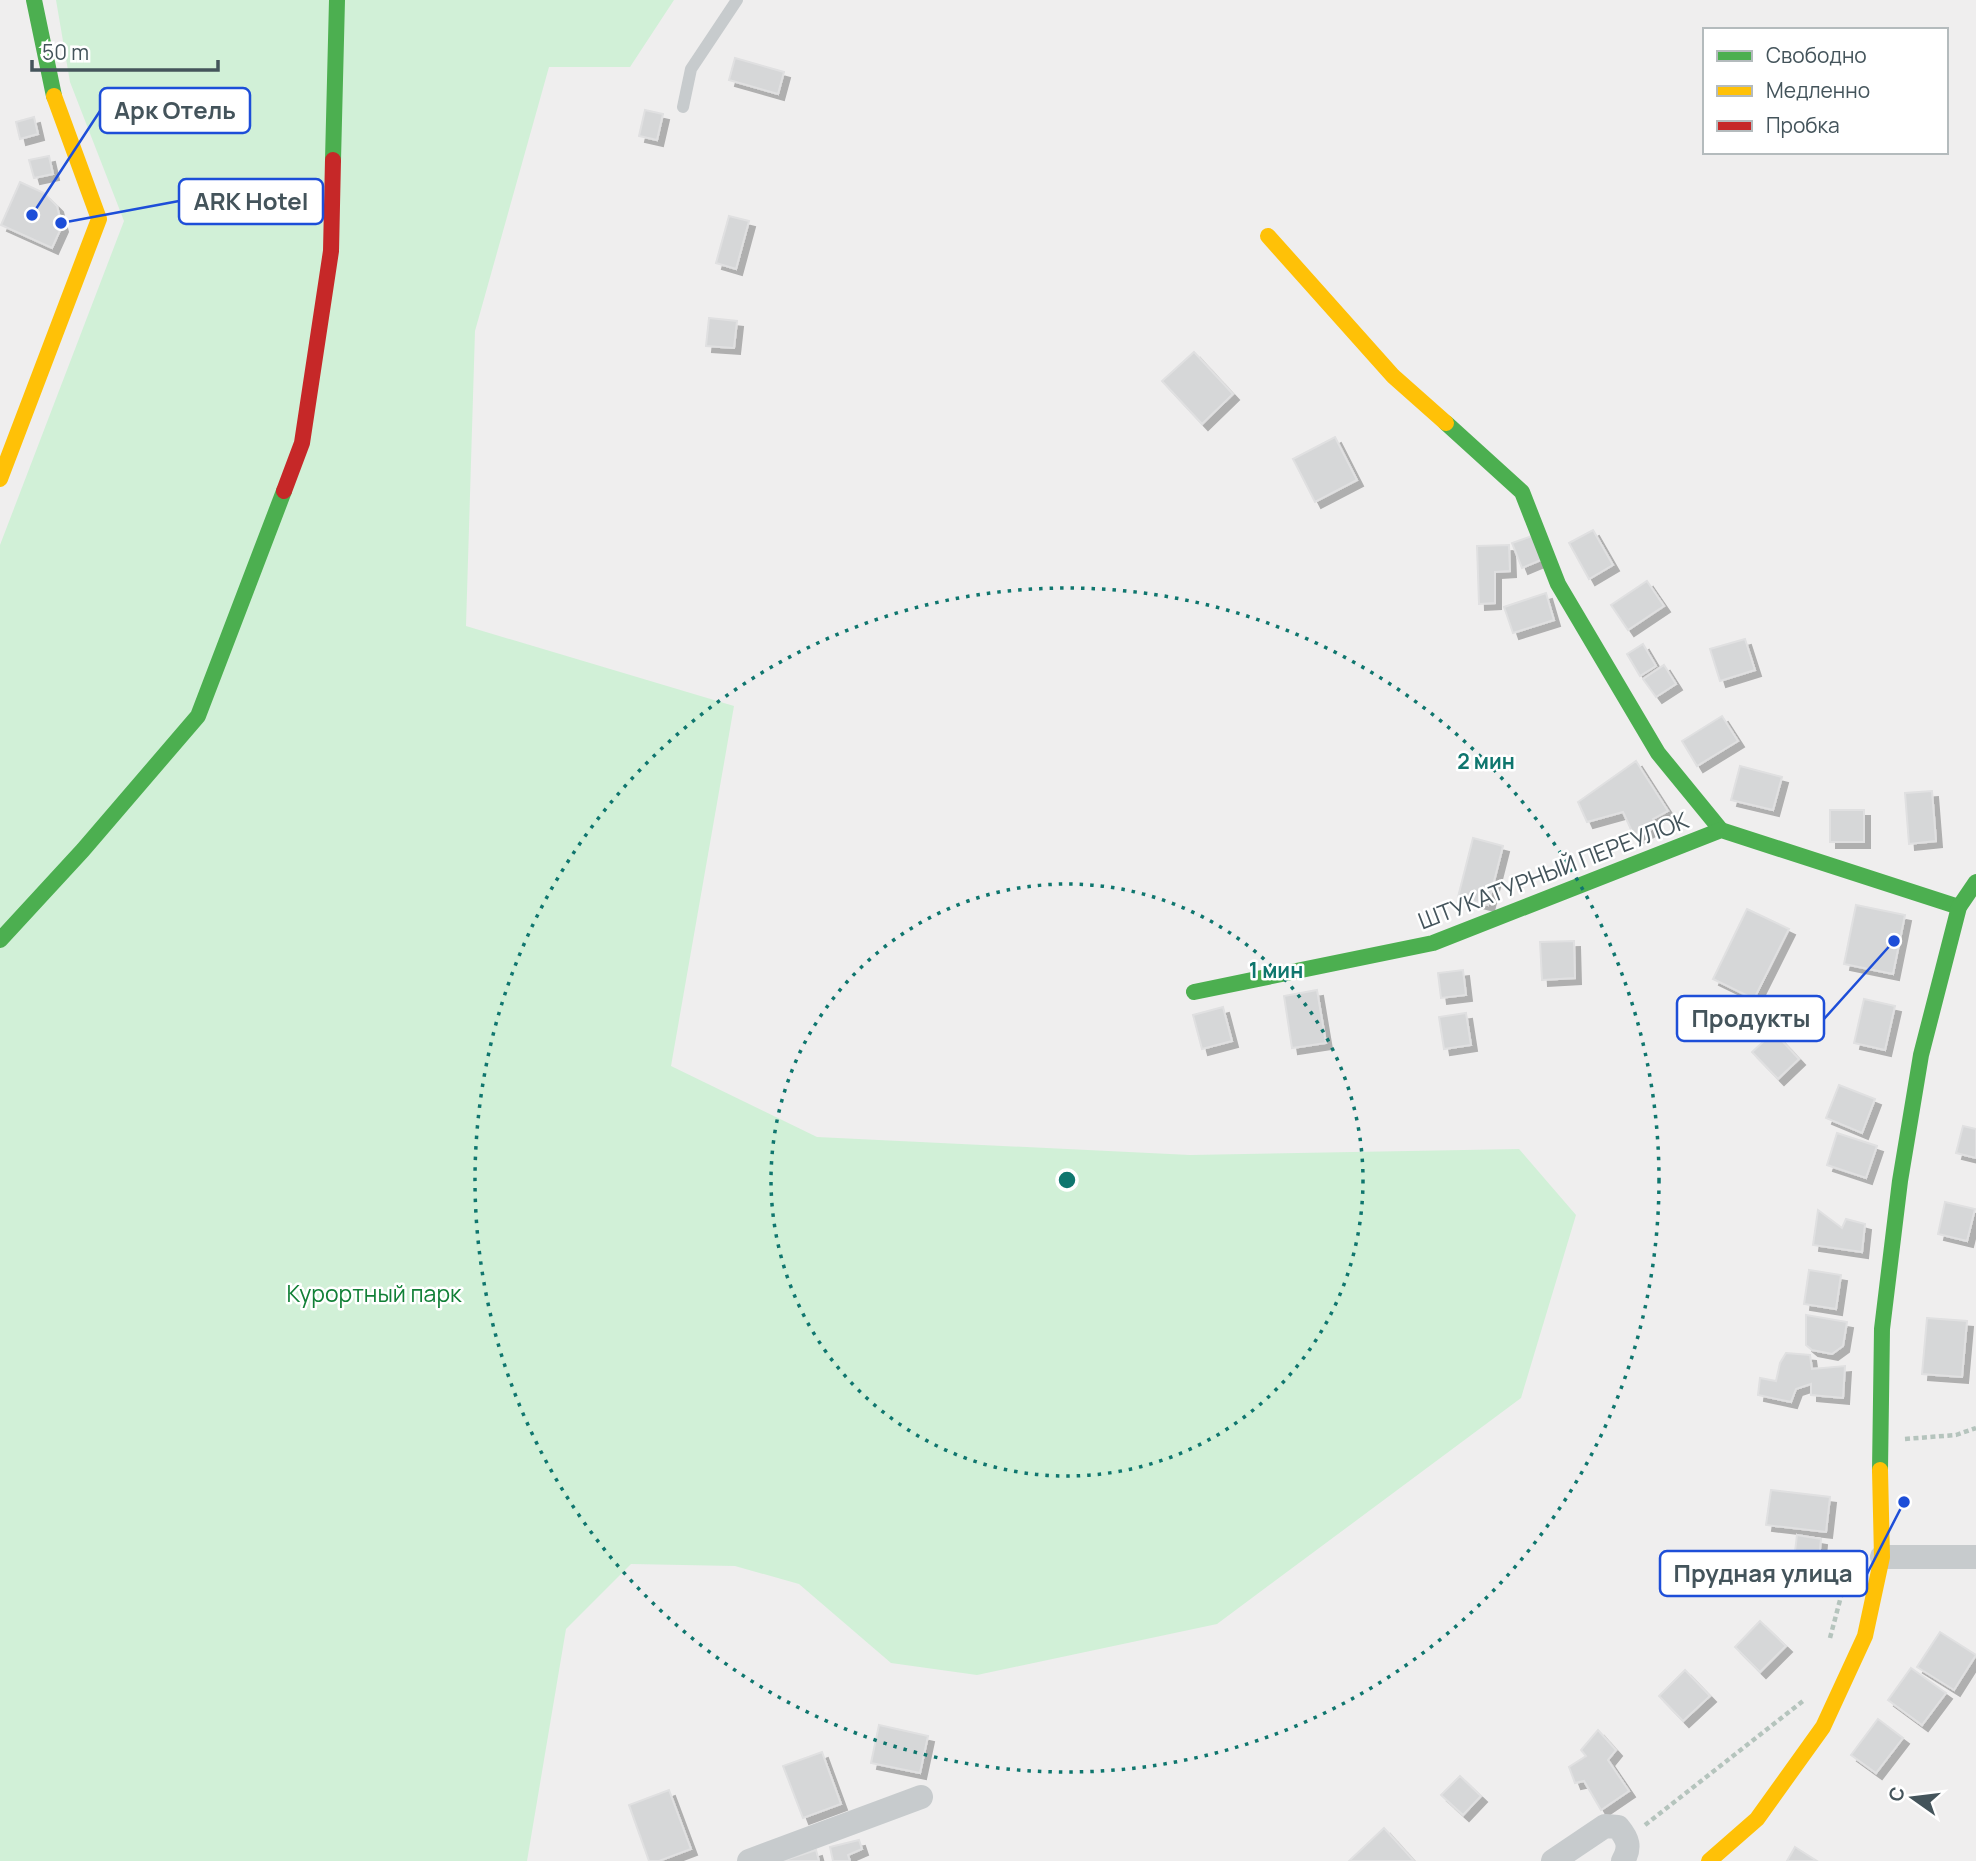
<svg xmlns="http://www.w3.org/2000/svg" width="1976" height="1861" viewBox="0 0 1976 1861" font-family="Manrope,sans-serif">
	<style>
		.green { fill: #d1f0d7 }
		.building { fill: #d6d7d8; stroke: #e0e0e1; stroke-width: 2; filter: url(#shadow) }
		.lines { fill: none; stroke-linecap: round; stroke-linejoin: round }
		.path { stroke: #b5c4bd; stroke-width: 4.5; stroke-dasharray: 5 3.5; stroke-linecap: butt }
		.lane { stroke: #c7cbcd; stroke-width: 12 }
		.street { stroke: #c7cbcd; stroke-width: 24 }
		.fast { stroke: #4caf50; stroke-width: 16 }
		.slow { stroke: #ffc107; stroke-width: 16 }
		.jam { stroke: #c62828; stroke-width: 16 }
		.ring { fill: none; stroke: #0f766e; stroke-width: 3.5; stroke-dasharray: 3.5 7 }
		.labels { text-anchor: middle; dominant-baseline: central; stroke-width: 5; stroke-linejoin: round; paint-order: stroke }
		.street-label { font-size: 23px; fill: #44545b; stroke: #fff }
		.park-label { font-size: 23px; fill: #128037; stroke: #fff }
		.centre { fill: #0f766e; stroke: #fff; stroke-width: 3.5 }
		.ring-label { font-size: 21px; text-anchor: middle; font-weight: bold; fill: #0f766e; stroke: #fff; stroke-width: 5; stroke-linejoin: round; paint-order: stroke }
		.leader { fill: none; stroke: #1d4ed8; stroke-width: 2.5 }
		.callout-dot { fill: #1d4ed8; stroke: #fff; stroke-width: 2.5 }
		.callout { fill: #fff; stroke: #1d4ed8; stroke-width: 2.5 }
		.callout-label { font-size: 24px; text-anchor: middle; font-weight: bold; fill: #44545b }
	</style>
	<defs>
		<filter id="shadow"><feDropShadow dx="6" dy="6" stdDeviation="0" flood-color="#0004"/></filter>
	</defs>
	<rect width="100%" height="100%" fill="#efeeee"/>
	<path class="green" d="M56,0H674L630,67H549L475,331L466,626L734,706L671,1066L817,1137L1190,1155L1519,1149L1576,1215L1521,1398L1217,1624L977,1675L891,1663L799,1584L735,1566L631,1564L566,1629L527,1861H0V545L124,221L70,82Z"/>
	<g class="building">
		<path d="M735,58L784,72L778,94L729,80Z"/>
		<path d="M645,110L663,114L657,140L639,136Z"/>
		<path d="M34,117L38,134L20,139L16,122Z"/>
		<path d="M49,156L53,174L34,178L29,160Z"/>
		<path d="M20,182L44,193L57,206L62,226L52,248L1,225Z"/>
		<path d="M729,216L749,221L736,269L716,263Z"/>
		<path d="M709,318L737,321L734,348L706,346Z"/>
		<path d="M1194,352L1233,394L1202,424L1162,381Z"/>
		<path d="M1335,437L1357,480L1315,502L1293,459Z"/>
		<path d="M1593,530L1613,565L1589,579L1569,543Z"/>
		<path d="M1532,536L1541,560L1522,568L1512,543Z"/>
		<path d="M1509,545L1510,571L1495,572V603L1479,604L1477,546Z"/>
		<path d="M1647,581L1664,606L1628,630L1611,605Z"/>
		<path d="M1546,593L1554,620L1513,633L1504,607Z"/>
		<path d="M1745,639L1755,670L1720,681L1710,649Z"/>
		<path d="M1643,644L1656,666L1640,676L1627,654Z"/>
		<path d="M1664,665L1676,684L1656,697L1643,679Z"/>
		<path d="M1722,716L1738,741L1697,766L1682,741Z"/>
		<path d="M1636,761L1668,811L1653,819L1655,827L1635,838L1623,812L1587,822L1578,802Z"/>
		<path d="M1740,766L1782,777L1773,810L1731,800Z"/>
		<path d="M1932,791L1936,841L1909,844L1905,793Z"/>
		<rect x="1830" y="810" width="34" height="32"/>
		<path d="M1473,838L1503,846L1488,905L1458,897Z"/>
		<path d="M1856,905L1905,915L1893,974L1844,964Z"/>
		<path d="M1747,909L1789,929L1754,999L1713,979Z"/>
		<path d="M1574,941L1575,978L1542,980L1540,942Z"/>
		<path d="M1463,970L1466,995L1441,998L1438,973Z"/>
		<path d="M1317,990L1326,1043L1292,1048L1284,996Z"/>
		<path d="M1864,999L1895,1006L1885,1050L1854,1043Z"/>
		<path d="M1223,1007L1232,1041L1202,1049L1193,1015Z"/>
		<path d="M1466,1013L1471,1045L1444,1049L1439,1017Z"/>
		<path d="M1774,1032L1799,1059L1778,1079L1752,1052Z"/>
		<path d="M1839,1085L1875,1099L1862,1133L1826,1118Z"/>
		<path d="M1963,1126L1976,1129V1158L1956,1153Z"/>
		<path d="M1837,1133L1877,1146L1866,1178L1827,1165Z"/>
		<path d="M1945,1202L1975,1209L1967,1241L1938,1234Z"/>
		<path d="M1818,1210L1842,1228L1846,1219L1865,1224L1862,1252L1813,1245Z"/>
		<path d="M1809,1270L1841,1275L1836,1309L1804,1304Z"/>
		<path d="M1806,1315L1847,1322L1843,1346L1832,1354L1812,1350L1806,1345Z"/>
		<path d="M1927,1318L1967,1321L1962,1377L1922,1374Z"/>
		<path d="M1786,1353L1810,1355L1812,1369L1845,1366L1843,1398L1811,1395V1384L1796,1389L1791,1402L1758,1395L1760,1378L1776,1381L1780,1363Z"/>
		<path d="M1771,1490L1830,1497L1826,1532L1766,1525Z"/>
		<path d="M1797,1535L1821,1539L1818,1570L1793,1568Z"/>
		<path d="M1760,1621L1786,1646L1760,1672L1735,1647Z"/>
		<path d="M1940,1632L1976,1655L1954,1690L1917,1667Z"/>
		<path d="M1911,1668L1946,1693L1922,1725L1888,1700Z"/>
		<path d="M1685,1670L1710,1696L1683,1721L1659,1696Z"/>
		<path d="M1878,1719L1903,1738L1876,1773L1851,1755Z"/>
		<path d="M879,1725L928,1736L920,1773L871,1763Z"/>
		<path d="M1598,1730L1616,1750L1608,1760L1629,1791L1601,1810L1584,1781L1575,1783L1569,1767L1586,1756L1581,1750Z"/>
		<path d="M822,1752L841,1804L803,1818L783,1766Z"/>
		<path d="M1460,1776L1481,1796L1463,1815L1441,1795Z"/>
		<path d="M669,1790L691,1849L659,1861H649L629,1805Z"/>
		<path d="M1384,1828L1414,1861H1349Z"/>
		<path d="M859,1840L862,1849L848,1855L850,1861H833L830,1847Z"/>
		<path d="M1795,1847L1817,1861H1787Z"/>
		<path d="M816,1850L819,1861H786L785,1860Z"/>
	</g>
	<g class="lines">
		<g class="path">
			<path d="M1905,1439L1956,1435L1976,1428"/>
			<path d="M1830,1638L1844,1585"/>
			<path d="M1645,1825L1803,1701"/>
		</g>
		<path class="lane" d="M683,107L691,69L737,0"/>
		<g class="street">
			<path d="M1882,1557H1976"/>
			<path d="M749,1861L921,1797"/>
			<path d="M1553,1861L1605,1826L1618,1827C1628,1839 1631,1847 1623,1861"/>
		</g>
		<g class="fast">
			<path d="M34,0L54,96"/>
			<path d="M333,160L337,0"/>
			<path d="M1446,423L1522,492L1558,584L1658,753L1721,830"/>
			<path d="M0,940L83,850L198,716L284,491"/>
			<path d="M1194,992L1433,943L1721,830L1959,907"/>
			<path d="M1880,1470L1882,1329L1900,1181L1921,1055L1959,907L1976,882"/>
		</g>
		<g class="slow">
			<path d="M1268,236L1393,376L1446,423"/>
			<path d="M0,479L99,219L54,96"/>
			<path d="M1709,1861L1757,1819L1823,1727L1865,1636L1882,1557L1880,1470"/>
		</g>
		<path class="jam" d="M284,491L302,443L331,251L333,160"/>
	</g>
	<g class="ring">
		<circle cx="1067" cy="1180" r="296"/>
		<circle cx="1067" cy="1180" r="592"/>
	</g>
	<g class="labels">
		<g class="street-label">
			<text transform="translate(1553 870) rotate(-21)">ШТУКАТУРНЫЙ ПЕРЕУЛОК</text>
		</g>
		<g class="park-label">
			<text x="374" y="1293">Курортный парк</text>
		</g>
	</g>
	<circle cx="1067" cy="1180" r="10" class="centre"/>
	<g class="ring-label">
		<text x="1486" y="769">2 мин</text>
		<text x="1276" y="978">1 мин</text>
	</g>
	<path class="leader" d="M32 215L100 111M61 223L179 201M1894 941L1824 1019M1904 1502L1867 1574"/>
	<g class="callout-dot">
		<circle cx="32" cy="215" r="7"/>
		<circle cx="61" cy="223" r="7"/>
		<circle cx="1894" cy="941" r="7"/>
		<circle cx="1904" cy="1502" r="7"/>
	</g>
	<g class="callout">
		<rect x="100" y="88" width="150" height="45" rx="7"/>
		<rect x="179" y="179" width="144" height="45" rx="7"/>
		<rect x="1677" y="996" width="147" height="45" rx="7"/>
		<rect x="1660" y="1551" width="207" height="45" rx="7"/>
	</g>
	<g class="callout-label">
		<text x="175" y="119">Арк Отель</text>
		<text x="251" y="210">ARK Hotel</text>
		<text x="1751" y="1027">Продукты</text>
		<text x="1763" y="1582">Прудная улица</text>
	</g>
	<rect x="1703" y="28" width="245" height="126" fill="#ffffff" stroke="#b4bbbd" stroke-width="2"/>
	<rect x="1717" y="51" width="35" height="10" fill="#4caf50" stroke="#b4bbbd" stroke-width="2"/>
	<text x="1766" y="63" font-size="21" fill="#44545b">Свободно</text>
	<rect x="1717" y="86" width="35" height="10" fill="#ffc107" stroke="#b4bbbd" stroke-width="2"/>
	<text x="1766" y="98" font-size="21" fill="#44545b">Медленно</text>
	<rect x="1717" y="121" width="35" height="10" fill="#c62828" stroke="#b4bbbd" stroke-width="2"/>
	<text x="1766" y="133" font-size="21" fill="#44545b">Пробка</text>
	<g transform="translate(1913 1798) rotate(284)" stroke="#ffffff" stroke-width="5" paint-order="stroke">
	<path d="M0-5L12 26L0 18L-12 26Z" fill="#44545b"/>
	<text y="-10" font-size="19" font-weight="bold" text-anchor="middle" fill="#44545b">С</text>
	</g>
	<path d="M32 60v10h186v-10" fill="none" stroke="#44545b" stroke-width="3.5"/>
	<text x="42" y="60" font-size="21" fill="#44545b" stroke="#ffffff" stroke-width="5" paint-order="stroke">50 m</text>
</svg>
